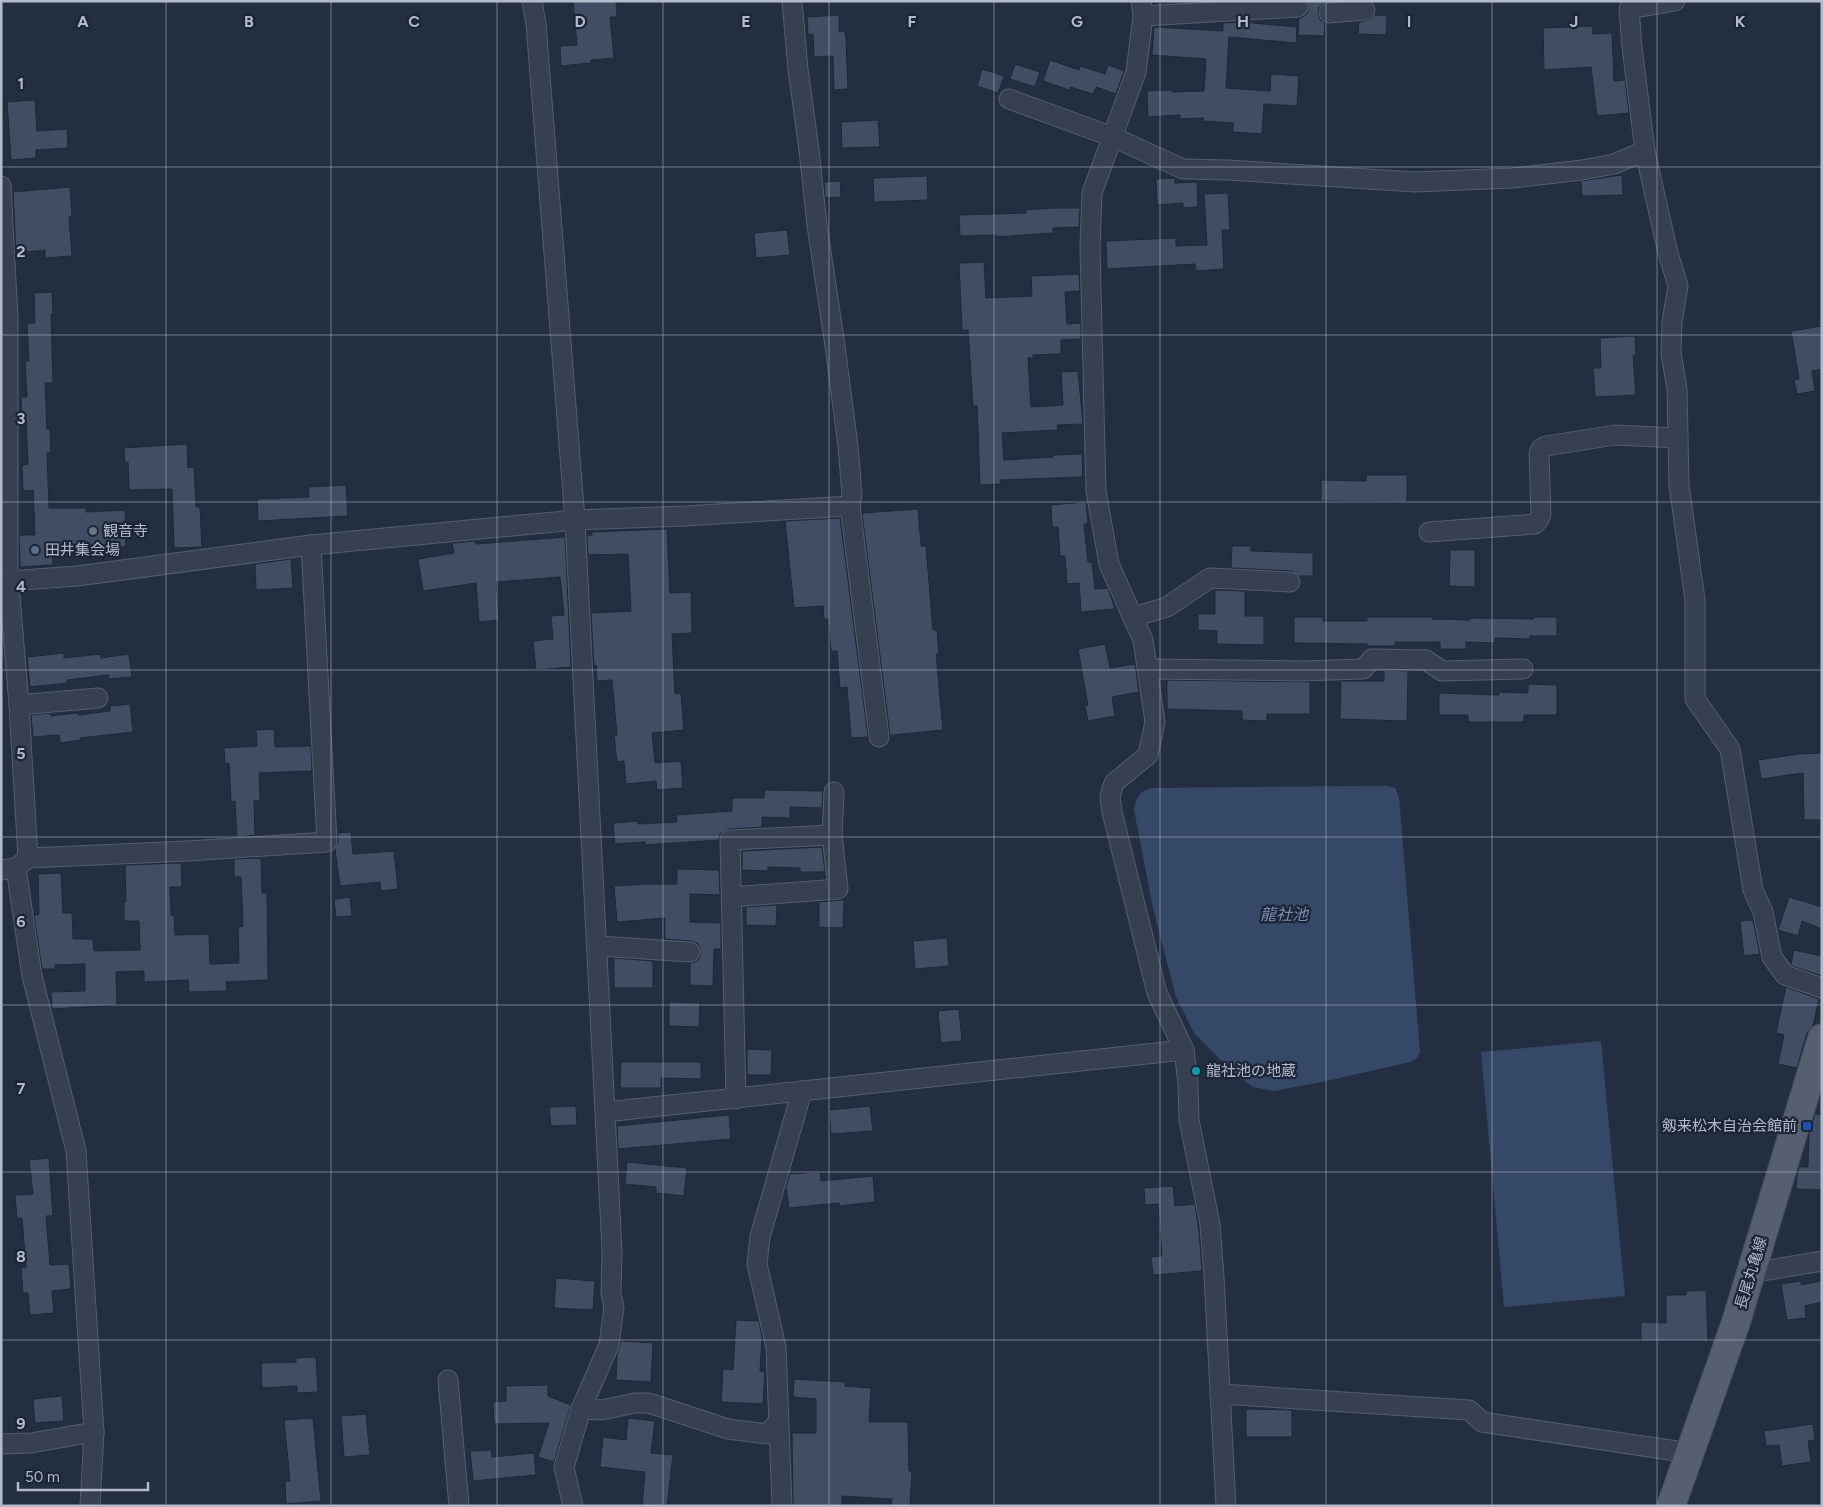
<svg xmlns="http://www.w3.org/2000/svg" width="1823" height="1507" viewBox="0 0 1823 1507" font-family="Figtree,'Noto Sans JP',sans-serif">
	<style>
		.water { fill: #354868 }
		.building { fill: #414d63; stroke: #1e2737 }
		.lines { fill: none; stroke-linecap: round; stroke-linejoin: round }
		.street-casing { stroke: #555e6e; stroke-width: 21 }
		.primary-casing { stroke: #404959; stroke-width: 30 }
		.street { stroke: #374050; stroke-width: 19 }
		.primary { stroke: #555f70; stroke-width: 28 }
		.grid { fill: none; stroke: #b3bbcb; stroke-width: 1; stroke-opacity: 0.55 }
		.worship-dot { fill: #6b7280; stroke: #1c2535; stroke-width: 2 }
		.service-dot { fill: #5c6f8a; stroke: #1c2535; stroke-width: 2 }
		.culture-dot { fill: #0f9aa8; stroke: #1c2535; stroke-width: 2 }
		.transit-dot { fill: #1a4fb4; stroke: #1c2535; stroke-width: 2 }
		.labels { text-anchor: middle; dominant-baseline: central; stroke-width: 4.5; stroke-linejoin: round; paint-order: stroke }
		.poi-label { font-size: 15px; fill: #b3bbcb; stroke: #1c2535; text-anchor: start }
		.street-label { font-size: 15px; fill: #b3bbcb; stroke: #1c2535 }
		.water-label { font-size: 16px; font-style: italic; fill: #798fb4; stroke: #1c2535 }
		.grid-label { font-size: 16px; text-anchor: middle; font-weight: bold; fill: #b3bbcb; stroke: #1c2535; stroke-width: 4.5; stroke-linejoin: round; paint-order: stroke }
	</style>
	<rect width="100%" height="100%" fill="#232e40"/>
	<g class="water">
		<path d="M1359,786H1387L1395,788L1399,797L1420,1052L1417,1058L1410,1062L1327,1081L1274,1091L1253,1087L1235,1074L1194,1033L1176,997L1153,908L1134,810C1136,797 1139,792 1152,788Z"/>
		<path d="M1601,1041L1625,1296L1504,1307L1481,1052Z"/>
	</g>
	<g class="building">
		<path d="M573,1H616L617,17H610L614,58L591,60V63L561,66L560,46L577,45Z"/>
		<path d="M1308,1H1327L1319,8L1318,13L1320,20L1325,23L1324,36L1298,35L1299,18L1305,16L1308,12Z"/>
		<path d="M839,15V31H845L846,38L848,89L834,90L833,56L814,57L813,34L808,35L807,17Z"/>
		<path d="M1375,15L1387,16L1386,35L1358,34L1359,22L1371,19Z"/>
		<path d="M1252,21V23L1297,27L1296,43L1229,37L1226,88L1270,91L1271,74L1299,76L1297,106L1264,104L1262,134L1233,132V123L1203,121L1204,118L1180,119V115L1148,117L1147,91L1172,90V92L1204,91L1206,59L1152,55L1154,27L1223,31V23Z"/>
		<path d="M1592,26L1593,34L1612,33L1614,81L1625,80L1629,113L1597,116L1591,67L1544,70L1543,28Z"/>
		<path d="M1050,60L1079,70L1080,66L1105,74L1108,65L1124,71L1116,94L1096,87L1093,94L1070,87L1069,90L1043,81Z"/>
		<path d="M1015,64L1040,72L1035,87L1010,79Z"/>
		<path d="M982,69L1004,76L998,93L977,86Z"/>
		<path d="M35,100L37,131L67,129L68,148L36,150V158L11,160L7,102Z"/>
		<path d="M878,120L880,147L842,148L841,122Z"/>
		<path d="M1622,175L1623,195L1582,196L1581,181Z"/>
		<path d="M927,176L928,200L874,202L873,178Z"/>
		<path d="M1175,178V183L1197,182L1198,207L1183,208V203L1157,205L1156,179Z"/>
		<path d="M840,181L841,197L825,198L824,182Z"/>
		<path d="M70,187L72,216L69,217L72,256L45,258V250L16,253L13,192Z"/>
		<path d="M1228,193L1230,230H1222L1224,269L1196,271L1195,264L1107,269L1106,241L1176,238V246L1207,245L1204,194Z"/>
		<path d="M1052,208H1080L1079,227L1053,228V233L996,237V235L960,236L959,215L1026,213L1025,210Z"/>
		<path d="M787,230L790,255L756,258L754,233Z"/>
		<path d="M984,262L986,298L1032,296L1031,276L1079,274L1080,291L1065,292L1067,324L1081,323V339L1061,340V354L1033,355V358H1028L1031,407L1063,405L1061,372L1078,371L1083,424L1057,425L1058,430L1002,433L1004,460L1053,457V455L1082,454L1083,477L1000,480L1001,484L980,485L977,406H973L968,330H962L959,263Z"/>
		<path d="M52,292L53,314H51L53,383H45L47,429H50L51,453H47L49,508H86V512L125,510L126,539L125,547H52L53,565L20,567L19,535H35L33,490L23,491L22,465L28,464L26,420L22,421L21,397H27L25,361H29L27,323H35L34,293Z"/>
		<path d="M1822,326V369L1812,371L1815,391L1797,394L1794,380L1799,379L1791,331Z"/>
		<path d="M1635,336L1636,355H1633L1636,395L1595,397L1593,368H1601L1600,338Z"/>
		<path d="M187,444L188,468L194,467L196,507H200L202,547L174,548L172,489L129,490L128,462L125,463L124,448Z"/>
		<path d="M1366,475H1407V502L1321,501V480L1366,481Z"/>
		<path d="M346,485L348,516L258,521L257,499L309,497L308,487Z"/>
		<path d="M1086,502L1088,524H1084L1088,562H1092L1095,589L1108,588L1115,609L1081,612L1079,583L1067,584L1065,556H1060L1058,527H1052L1051,505Z"/>
		<path d="M918,509L921,546H926L933,630H937L939,654H936L943,730L893,735H890L862,513Z"/>
		<path d="M840,518L868,737L851,738L847,687L840,688L837,651H831L828,619H824L823,606L794,608L785,521Z"/>
		<path d="M667,529L670,593L691,592L692,633L672,634L675,694L681,693L684,730L652,733L655,763L681,761L683,788L657,790L656,781L626,784L624,761L617,762L614,735H617L612,680L597,681L596,665L594,666L591,613L631,611L628,554L588,555L587,535H592V532Z"/>
		<path d="M565,537L571,667L536,670L533,641L553,639L551,616L564,615L560,577L496,582L499,620L479,622L476,583L423,591L418,559L454,553L452,543L476,541V544Z"/>
		<path d="M1232,546H1251V551L1313,553V576H1299L1292,571L1231,568Z"/>
		<path d="M1450,550H1475V587L1449,586Z"/>
		<path d="M291,559L293,588L256,590L255,564Z"/>
		<path d="M1215,590L1245,591V616H1264V645L1217,644V631L1198,630V614H1215Z"/>
		<path d="M1294,617H1323V621H1367V617H1432V619L1470,620V618L1534,619V617H1557V636H1530V639L1495,638V643L1466,642V649H1440V642H1395V646H1367V644L1294,643Z"/>
		<path d="M1105,644L1110,668L1135,664L1139,692L1112,697L1115,716L1088,721L1085,705H1088L1078,649Z"/>
		<path d="M64,653V658L101,654V658L129,654L132,677L109,679L108,675L67,680V683L30,687L27,657Z"/>
		<path d="M1384,670L1408,671L1407,721L1340,719L1341,681H1384Z"/>
		<path d="M1167,680L1310,682V714H1267V721L1242,720V711L1167,709Z"/>
		<path d="M1528,684L1557,685V715H1524V722H1468V715H1439V693L1499,695V692L1528,693Z"/>
		<path d="M130,704L133,732L80,738L81,740L60,743L59,735L33,737L31,715L51,713V716L77,713L78,715L110,711V706Z"/>
		<path d="M274,729L275,747L311,746L312,771L259,773L260,800L254,801L255,835L237,837L235,801L231,802L229,763L225,764L224,748L257,746L256,730Z"/>
		<path d="M1822,753V820H1804L1803,773L1761,779L1758,760L1799,754Z"/>
		<path d="M765,790L823,791L822,808L790,807V818L762,817V827L729,829L720,834L719,840L645,845V842L615,844L613,823L638,821V824L677,822L676,815L732,811V798H764Z"/>
		<path d="M351,832L353,854L394,851L398,889L381,891L380,882L340,886L335,849L338,842V833Z"/>
		<path d="M822,847L825,872H800V868L768,867V871L742,870V851Z"/>
		<path d="M261,858L262,893H267L268,980L226,982L227,991L189,992L188,980L144,982V971L116,972L117,1005L52,1009L51,992L85,991V964L55,965V969H42L34,915L39,914L38,874L61,873L63,913H72L73,939H93L94,951L140,950L139,921H124V902H126L125,865L181,863L182,887H170L171,915H174L175,935L209,934L210,964L239,963L238,927L243,926L241,877H234V859Z"/>
		<path d="M677,869L719,870L720,895L690,894V922L721,923V949H714L713,986L690,985V963L695,962L700,958V947L697,943L691,941L665,939V918L617,922L614,886L648,884H677Z"/>
		<path d="M350,897L352,916L336,917L334,899Z"/>
		<path d="M1789,897L1822,907V929L1802,921L1798,936L1778,930Z"/>
		<path d="M841,900H844L843,928L819,927V902Z"/>
		<path d="M777,905L776,926L746,925V907Z"/>
		<path d="M1753,920L1760,954L1744,956L1740,921Z"/>
		<path d="M947,938L949,966L915,969L913,941Z"/>
		<path d="M1794,950L1822,956V976L1792,966L1791,964Z"/>
		<path d="M614,958L653,961V988H614Z"/>
		<path d="M1786,987L1819,999L1813,1026L1807,1033L1797,1068L1778,1064L1784,1035L1776,1033Z"/>
		<path d="M669,1002L700,1003L699,1027L669,1026Z"/>
		<path d="M959,1009L962,1041L941,1043L938,1011Z"/>
		<path d="M747,1049L772,1050L771,1075H747Z"/>
		<path d="M621,1062H701V1079L661,1078V1088H620Z"/>
		<path d="M576,1106L577,1125L551,1126L549,1107Z"/>
		<path d="M870,1106L873,1131L831,1134L829,1110Z"/>
		<path d="M1815,1114H1822V1190L1796,1189L1797,1176L1799,1167H1808L1809,1134Z"/>
		<path d="M729,1115L731,1139L618,1149L617,1126Z"/>
		<path d="M49,1158L53,1216H46L50,1265L69,1264L71,1289L52,1291L54,1313L30,1315L28,1293H23L21,1268L26,1267L22,1218L17,1219L15,1195L33,1194L29,1160Z"/>
		<path d="M627,1162L687,1168L684,1196L656,1193V1187L625,1184Z"/>
		<path d="M820,1172L821,1181L873,1176L875,1202L839,1206V1203L789,1208L786,1186L790,1174Z"/>
		<path d="M1173,1186L1175,1206L1195,1204L1199,1232L1202,1271L1153,1275L1151,1257L1162,1256L1158,1204L1145,1205L1144,1188Z"/>
		<path d="M556,1278L595,1281L593,1310L554,1308Z"/>
		<path d="M1801,1281V1285L1822,1281V1302L1805,1306L1806,1318L1787,1320L1781,1284Z"/>
		<path d="M1706,1290L1708,1341H1641V1322L1666,1323V1295H1686V1291Z"/>
		<path d="M736,1320L759,1321L762,1337L760,1371L765,1372L763,1404L721,1402L723,1369L733,1370Z"/>
		<path d="M621,1341L653,1343L651,1382L616,1380L617,1355Z"/>
		<path d="M316,1357L318,1392L297,1393V1386L262,1388L261,1363L296,1362V1358Z"/>
		<path d="M794,1379L845,1382V1386L871,1388L869,1422H908L909,1471H912L910,1506H891L892,1499L842,1496V1506H793L792,1433H816V1399L793,1397Z"/>
		<path d="M548,1385V1396L571,1405L554,1462L538,1457L549,1423L494,1424L493,1402L506,1401V1386Z"/>
		<path d="M62,1396L64,1421L35,1423L33,1399Z"/>
		<path d="M1246,1409L1292,1410V1437H1246Z"/>
		<path d="M366,1414L370,1455L344,1457L341,1416Z"/>
		<path d="M313,1418L321,1501L286,1504L285,1481H290L284,1420Z"/>
		<path d="M628,1418L655,1421L651,1453L673,1455L667,1506H642L645,1472L600,1467L603,1437L626,1440Z"/>
		<path d="M1813,1424L1815,1440L1808,1441L1811,1462L1782,1466L1779,1445L1766,1446L1764,1431Z"/>
		<path d="M491,1450L492,1457L534,1453L536,1475L473,1481L470,1451Z"/>
	</g>
	<g class="lines">
		<defs>
			<g id="street">
				<path d="M532,1L536,24L575,520L612,1251L611,1293L614,1307L609,1345L581,1409L564,1467L573,1506"/>
				<path d="M792,1L798,69L809,150L817,225L835,346L848,446L852,495L850,506L879,737"/>
				<path d="M1141,1L1143,16L1136,72L1092,193L1090,247L1096,491L1109,564L1143,640L1155,722L1148,755L1114,783L1110,796L1112,812L1157,993L1184,1050L1188,1084L1189,1120L1210,1224L1214,1276L1226,1506"/>
				<path d="M1675,1L1629,9L1632,47L1645,151L1668,253L1678,286L1672,322L1671,353L1677,389L1679,485L1695,600V699L1730,749L1753,890L1763,912L1772,957L1785,975L1822,988"/>
				<path d="M1329,13L1365,10"/>
				<path d="M1143,16L1298,7"/>
				<path d="M1009,99L1113,137L1183,169L1228,170L1415,182L1513,178L1582,170L1614,164L1645,151"/>
				<path d="M1,186L8,318V572L19,705L28,858"/>
				<path d="M1429,532L1535,524L1539,519L1541,514L1539,454L1541,449L1546,446L1615,435L1678,438"/>
				<path d="M1,580L9,581L77,576L311,545L575,520L685,516L850,506"/>
				<path d="M1133,617L1167,607L1210,578L1290,582"/>
				<path d="M1148,669L1301,671L1363,669L1372,659L1426,660L1442,671L1523,669"/>
				<path d="M19,705L98,698"/>
				<path d="M832,835L834,792"/>
				<path d="M16,868L32,976L76,1151L94,1432L90,1506"/>
				<path d="M1,870L16,868L28,858L188,851L327,842L311,545"/>
				<path d="M731,897L838,889L832,835L730,840L736,1099"/>
				<path d="M598,946L690,952"/>
				<path d="M605,1112L1184,1050"/>
				<path d="M1751,1273L1822,1261"/>
				<path d="M448,1380L459,1506"/>
				<path d="M1220,1394L1469,1410L1482,1422L1690,1453"/>
				<path d="M581,1409L602,1410L635,1403H649L728,1429L767,1434L779,1421"/>
				<path d="M1,1444L31,1443L94,1432"/>
				<path d="M782,1506L776,1347L757,1264L760,1237L802,1091"/>
			</g>
			<path id="primary" d="M1671,1506L1736,1322L1822,1038"/>
		</defs>
		<use href="#street" class="street-casing"/>
		<use href="#primary" class="primary-casing"/>
		<use href="#street" class="street"/>
		<use href="#primary" class="primary"/>
	</g>
	<path class="grid" d="M166,1V1506M331,1V1506M497,1V1506M663,1V1506M829,1V1506M994,1V1506M1160,1V1506M1326,1V1506M1492,1V1506M1657,1V1506M1,167H1822M1,335H1822M1,502H1822M1,670H1822M1,837H1822M1,1005H1822M1,1172H1822M1,1340H1822"/>
	<circle class="worship-dot" cx="93" cy="531" r="5"/>
	<circle class="service-dot" cx="35" cy="550" r="5"/>
	<circle class="culture-dot" cx="1196" cy="1071" r="5"/>
	<rect class="transit-dot" x="1802" y="1121" width="10" height="10" rx="2.5"/>
	<g class="labels">
		<g class="poi-label">
			<text x="103" y="531">観音寺</text>
			<text x="45" y="550">田井集会場</text>
			<text x="1206" y="1071">龍社池の地蔵</text>
			<text x="1797" y="1126" text-anchor="end">剱来松木自治会館前</text>
		</g>
		<g class="street-label">
			<text transform="translate(1751 1273) rotate(-73)">長尾丸亀線</text>
		</g>
		<g class="water-label">
			<text x="1284" y="914">龍社池</text>
		</g>
	</g>
	<g class="grid-label">
		<text x="83" y="27">A</text>
		<text x="249" y="27">B</text>
		<text x="414" y="27">C</text>
		<text x="580" y="27">D</text>
		<text x="746" y="27">E</text>
		<text x="912" y="27">F</text>
		<text x="1077" y="27">G</text>
		<text x="1243" y="27">H</text>
		<text x="1409" y="27">I</text>
		<text x="1574" y="27">J</text>
		<text x="1740" y="27">K</text>
		<text x="21" y="89">1</text>
		<text x="21" y="257">2</text>
		<text x="21" y="424">3</text>
		<text x="21" y="592">4</text>
		<text x="21" y="759">5</text>
		<text x="21" y="927">6</text>
		<text x="21" y="1094">7</text>
		<text x="21" y="1262">8</text>
		<text x="21" y="1429">9</text>
	</g>
	<rect width="1823" height="1507" fill="none" stroke="#b3bbcb" stroke-width="5"/>
	<path d="M18 1482v8h130v-8" fill="none" stroke="#b3bbcb" stroke-width="2.5"/>
	<text x="25" y="1482" font-size="15" fill="#b3bbcb" stroke="#1c2535" stroke-width="4" paint-order="stroke">50 m</text>
</svg>
